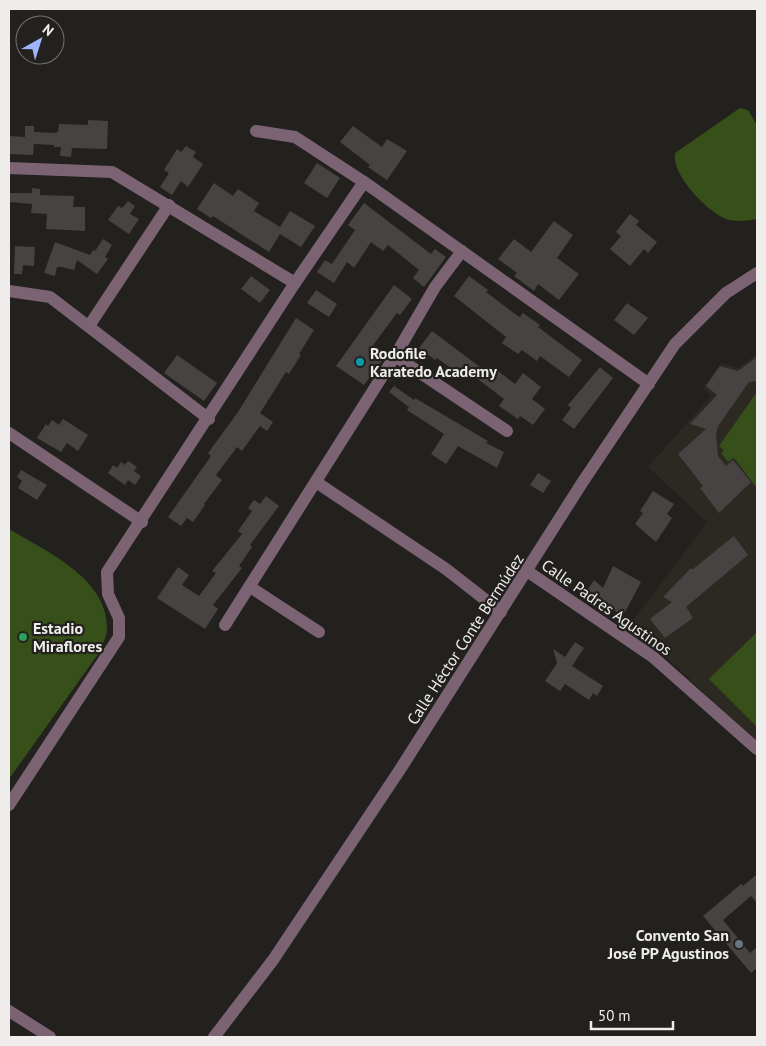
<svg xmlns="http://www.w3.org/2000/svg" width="766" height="1046" viewBox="0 0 766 1046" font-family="'PT Sans',sans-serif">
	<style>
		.built { fill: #2b2921 }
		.green { fill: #374f19 }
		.building { fill: #474342 }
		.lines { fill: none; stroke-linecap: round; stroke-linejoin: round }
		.minor { stroke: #7c6373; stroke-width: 12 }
		.tertiary { stroke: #7c6373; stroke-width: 12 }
		.culture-dot { fill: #0f9aa8; stroke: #22211e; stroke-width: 2 }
		.leisure-dot { fill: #2e9e5b; stroke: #22211e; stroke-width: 2 }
		.worship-dot { fill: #6b7280; stroke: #22211e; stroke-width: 2 }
		.labels { text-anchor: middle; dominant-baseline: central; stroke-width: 4.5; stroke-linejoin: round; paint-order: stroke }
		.poi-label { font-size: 16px; font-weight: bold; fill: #eeedeb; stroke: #22211e; text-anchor: start }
		.street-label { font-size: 16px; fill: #eeedeb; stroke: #22211e }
	</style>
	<rect width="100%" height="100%" fill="#22211e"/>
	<path class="built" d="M757,354V744L675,665L628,627L707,522L648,467L711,396L703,388L721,363L738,368Z"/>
	<g class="green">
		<path d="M740,108L748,110L757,125V219C748,221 735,222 726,219C707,212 671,174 675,153Z"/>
		<path d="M757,392V486L756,487L735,459L733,458L728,462L721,453L724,450L719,446Z"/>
		<path d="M9,529C45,551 107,577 107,628C107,635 103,643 101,650L9,779Z"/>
		<path d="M757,632V727L709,679Z"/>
	</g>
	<g class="building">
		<path d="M88,120L108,121L107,149L72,148L71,157L60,156L61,147H54V145L34,144L33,155L9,154V136L25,137V126H34V132L55,133L58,132L59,124L88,125Z"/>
		<path d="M353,126L382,147L387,139L407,151L387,180L368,167L370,165L340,142Z"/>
		<path d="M186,146L196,152L193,157L203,164L188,187L181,181L172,195L160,187L169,173L164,170L177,149L181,152Z"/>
		<path d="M317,163L340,178L327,198L304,183Z"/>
		<path d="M214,183L233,196L238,189L259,203L254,211L280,227L290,211L315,226L301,247L280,234L269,252L213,216L211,218L197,209Z"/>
		<path d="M32,188L40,189V195L74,196L73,207H85V231L46,229L47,214L31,213L32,204L9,202V193H32Z"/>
		<path d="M128,201L135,206L130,214L139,219L129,234L108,220L118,206L122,208Z"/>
		<path d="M364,203L431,254L435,249L446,257L424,287L413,278L419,270L388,245L383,251L371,242L354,268L347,262L334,283L317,272L325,260L332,264L355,230L348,225Z"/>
		<path d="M630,214L639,221L636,225L657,242L648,253L644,249L630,266L610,249L621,236L616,232Z"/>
		<path d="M554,221L573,235L557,258L579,274L559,300L538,284L534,291L514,276L517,273L498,259L514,239L531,252Z"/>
		<path d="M103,239L112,245L105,257L108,259L97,274L77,260L74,270L62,267H57L55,276L44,273L55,242L90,255L93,250L95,251Z"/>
		<path d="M15,246L35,247L34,266L23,265L22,274H14Z"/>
		<path d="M251,276L270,290L260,303L241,289Z"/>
		<path d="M469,276L488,290L486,292L515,314L520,317L523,313L540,325L538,327L582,360L569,377L540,356L537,361L522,350L518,354L502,343L506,337L454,296Z"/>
		<path d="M394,285L412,299L400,315L397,313L371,348L384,358L364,385L336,366Z"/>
		<path d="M316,290L337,304L329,317L307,303Z"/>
		<path d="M627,303L648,318L634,335L614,320Z"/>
		<path d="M296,318L314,330L299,354L301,355L289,374L286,372L260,413L273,422L267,431L260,426L242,451L237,447L216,475L222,480L204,504L205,505L193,522L187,518L181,526L168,517L211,456L208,453L238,412Z"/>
		<path d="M432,331L488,373L493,367L515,384L523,373L541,387L532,399L545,409L533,425L520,416L518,419L499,406L504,399L470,373L466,379L437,358L435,360L419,348Z"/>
		<path d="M177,355L217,383L204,401L164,373Z"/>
		<path d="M757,357V381L749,382L718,426L716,435L718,456L726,466L733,460L751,482L719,513L700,488L703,486L678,454L706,429L690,424L717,395L706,386L720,366L738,371Z"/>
		<path d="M600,367L613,378L574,429L562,420L571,408L568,405Z"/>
		<path d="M394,386L414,400L415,398L488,441L486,443L504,452L497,468L458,446L446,464L431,454L444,434L407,410L409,407L389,392Z"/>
		<path d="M63,419L88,435L78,451L67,443L61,452L37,438L46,424L48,426L52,420L59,425Z"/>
		<path d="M128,461L137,467L134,471L141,476L135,485L128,480L125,485L108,473L113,465L117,468L121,462L125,465Z"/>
		<path d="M21,470L47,485L37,500L18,488L22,481L17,477Z"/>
		<path d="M538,473L551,481L543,493L530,485Z"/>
		<path d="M653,491L674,504L667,514L672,518L656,542L635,524L643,513L640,511Z"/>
		<path d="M266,496L279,506L250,545L252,547L239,566L242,568L213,605L218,609L205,629L157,598L178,567L189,575L182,585L199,596L216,573L212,571L242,534L238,531L252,511L248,508L254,500L260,504Z"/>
		<path d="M734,536L748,555L686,607L693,618L665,638L650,619L672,602L663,597L690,569H693Z"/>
		<path d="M613,566L641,582L623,616L586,592L594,580L603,588Z"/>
		<path d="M575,642L584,648L572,666L603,686L597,696L593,693L589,700L565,684L560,691L545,681L557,663L553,649L565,657Z"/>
		<path d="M757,874V903L751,896L723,920L750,953L757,947V968L751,973L703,916L741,884L743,886Z"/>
	</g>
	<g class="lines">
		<g class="minor">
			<path d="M256,131L295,137L364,182"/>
			<path d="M9,168L112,172L295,283"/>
			<path d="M9,291L50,297L209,419"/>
			<path d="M89,326L169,205"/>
			<path d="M395,356L507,431"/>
			<path d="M9,433L142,522"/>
			<path d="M316,482L446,569L501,612"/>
			<path d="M527,571L653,657L757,749"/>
			<path d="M250,587L319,632"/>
			<path d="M225,625L395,356L435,287L462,251"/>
			<path d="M9,805L119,637V618L108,594L107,572L295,283L364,182L649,384"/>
			<path d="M9,1011L50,1037"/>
		</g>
		<path class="tertiary" d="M214,1037L273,960L401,768L582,483L675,344L726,293L757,273"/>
	</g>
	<circle class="culture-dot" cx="360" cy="362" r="5"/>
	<circle class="leisure-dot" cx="23" cy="637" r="5"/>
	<circle class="worship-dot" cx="739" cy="944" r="5"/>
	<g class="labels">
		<g class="poi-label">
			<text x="370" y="353">Rodofile<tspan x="370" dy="18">Karatedo Academy</tspan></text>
			<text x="33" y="628">Estadio<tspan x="33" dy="18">Miraflores</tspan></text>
			<text x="729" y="935" text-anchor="end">Convento San<tspan x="729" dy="18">José PP Agustinos</tspan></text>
		</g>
		<g class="street-label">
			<text transform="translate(607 607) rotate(35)">Calle Padres Agustinos</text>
			<text transform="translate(465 639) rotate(-57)">Calle Héctor Conte Bermúdez</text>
		</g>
	</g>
	<rect width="766" height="1046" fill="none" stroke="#eeedeb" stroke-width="20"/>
	<g transform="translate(40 40) rotate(39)"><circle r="24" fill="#22211e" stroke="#747370"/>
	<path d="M0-4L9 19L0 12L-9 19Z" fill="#a0b3fd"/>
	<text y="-8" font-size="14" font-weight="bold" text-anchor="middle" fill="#eeedeb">N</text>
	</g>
	<path d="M591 1021v8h82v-8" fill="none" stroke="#eeedeb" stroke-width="2.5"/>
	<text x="598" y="1021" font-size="15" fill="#eeedeb" stroke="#22211e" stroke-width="4" paint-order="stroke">50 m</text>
</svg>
